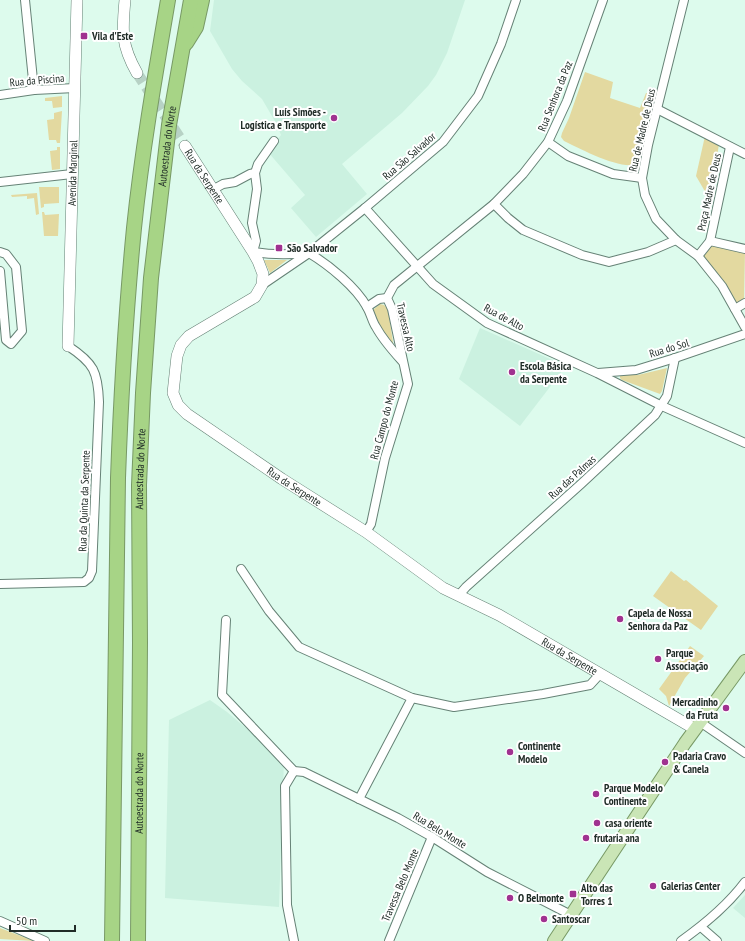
<svg xmlns="http://www.w3.org/2000/svg" width="745" height="941" viewBox="0 0 745 941" font-family="'PT Sans Narrow',sans-serif">
	<style>
		.built { fill: #cbf1e0 }
		.green { fill: #e3d9a0 }
		.lines { fill: none; stroke-linecap: round; stroke-linejoin: round }
		.secondary-tunnel { stroke: #b7d2c5; stroke-width: 11; stroke-dasharray: 11 5.5; stroke-linecap: butt }
		.street-casing { stroke: #668276; stroke-width: 10 }
		.secondary-casing { stroke: #668276; stroke-width: 12 }
		.primary-casing { stroke: #789965; stroke-width: 14 }
		.highway-casing { stroke: #789965; stroke-width: 16 }
		.street { stroke: #fff; stroke-width: 8 }
		.secondary { stroke: #fff; stroke-width: 11 }
		.primary { stroke: #cae5b6; stroke-width: 12 }
		.highway { stroke: #a7d486; stroke-width: 14 }
		.poi-dot { fill: #a03290; stroke: #fff; stroke-width: 1.5 }
		.labels { text-anchor: middle; dominant-baseline: central; stroke-width: 4; stroke-linejoin: round; paint-order: stroke }
		.poi-label { font-size: 11px; font-weight: bold; fill: #202c27; stroke: #fff; text-anchor: start }
		.street-label { font-size: 11px; fill: #202c27; stroke: #fff }
	</style>
	<rect width="100%" height="100%" fill="#ddfbed"/>
	<g class="built">
		<path d="M214,0H465L447,53L436,75L428,86L402,113L342,164L367,194L316,237L291,208L305,195L268,152L281,135L276,123L262,99L242,81L232,69L210,31Z"/>
		<path d="M480,328L566,366L520,426L459,379Z"/>
		<path d="M210,700L227,712L284,760L279,907L165,898L169,720Z"/>
		<path d="M745,895V918L733,908Z"/>
	</g>
	<g class="green">
		<path d="M585,72L613,82L610,98L640,108L646,93L654,96L636,164C623,171 578,148 564,141L561,137L562,133L569,118Z"/>
		<path d="M62,96V107L53,108L52,101H45V98Z"/>
		<path d="M62,111L60,143H57L56,140H49L47,120L54,119V113Z"/>
		<path d="M705,136L719,144L710,200L696,176Z"/>
		<path d="M57,147H60V169L52,170L50,151L57,150Z"/>
		<path d="M39,187H59V203L44,204V207L41,208Z"/>
		<path d="M37,193L39,214L36,215L34,198L27,199V196L12,197L11,195Z"/>
		<path d="M42,212H44L45,215L59,214L58,236H44Z"/>
		<path d="M710,242L745,251L744,302L736,307L700,256Z"/>
		<path d="M264,260H287L270,273Z"/>
		<path d="M380,304L384,305L388,309L394,349L385,336L373,310Z"/>
		<path d="M667,368L662,391L660,394L622,380L620,378V375H638Z"/>
		<path d="M671,571L684,581L686,580L718,606L701,630L653,596Z"/>
		<path d="M690,646L704,656L685,678L669,706L666,696L659,689Z"/>
		<path d="M0,928L34,941L0,939Z"/>
	</g>
	<g class="lines">
		<path class="secondary-tunnel" d="M137,73L185,146"/>
		<defs>
			<g id="street">
				<path d="M25,0L34,90"/>
				<path d="M684,0L648,145L642,178L645,195L656,219L676,240L698,256L722,286L745,327"/>
				<path d="M0,95L34,90L75,88"/>
				<path d="M657,109L745,154"/>
				<path d="M274,141L258,164L255,173L257,189L252,223L256,241L253,252C272,255 289,255 308,253"/>
				<path d="M548,142L568,156L613,174L642,178"/>
				<path d="M0,182L72,174"/>
				<path d="M214,189L223,184L235,182L250,174L255,173"/>
				<path d="M494,204L508,218L523,230L582,255L609,262L648,252L676,240"/>
				<path d="M365,208L433,284L487,323L597,373L662,406L745,443"/>
				<path d="M710,241L745,249"/>
				<path d="M0,252L6,254L16,267L22,331L11,344L6,340L0,271"/>
				<path d="M309,253C329,265 356,287 367,307C371,314 372,321 376,327C383,340 393,351 402,361"/>
				<path d="M698,256L710,241L730,147"/>
				<path d="M262,285L309,253L365,208L443,142L478,96L501,44L516,0"/>
				<path d="M367,307L379,299L387,298"/>
				<path d="M735,309L745,303"/>
				<path d="M598,373L636,370L675,358L745,334"/>
				<path d="M366,532L371,524L385,458L408,384L392,309L387,298L394,285L494,204L523,174L548,142L567,101L603,0"/>
				<path d="M241,569L269,611L299,647L412,698L454,707L543,694L590,685L600,674"/>
				<path d="M0,584L84,582L89,578L92,571L99,402C98,372 94,363 68,346"/>
				<path d="M459,595L466,587L581,484L655,415L667,396L675,358"/>
				<path d="M226,620L222,695L294,771L304,772L398,818L432,837L487,872L571,915"/>
				<path d="M700,722L745,753"/>
				<path d="M294,771L285,786L287,905L294,941"/>
				<path d="M359,799L412,698"/>
				<path d="M0,921L45,941"/>
				<path d="M701,927L717,941"/>
				<path d="M389,941L432,837"/>
				<path d="M681,941C705,924 727,906 745,882"/>
			</g>
			<g id="secondary">
				<path d="M125,0C122,31 121,45 137,73"/>
				<path id="s1" d="M185,146L253,252L258,261L263,274L262,285L255,297L189,336L181,345L177,356L173,393L178,405L187,414L282,479L366,532L443,588L499,615L695,729"/>
				<path id="s2" d="M68,346L77,0"/>
			</g>
			<path id="primary" d="M554,941L685,743L745,661"/>
			<g id="highway">
				<path d="M186,43L196,27L202,0"/>
				<path d="M112,941L118,478C121,394 126,311 134,228C142,151 155,76 168,0"/>
				<path id="s3" d="M138,941L140,642L139,485L143,393L151,278L169,125L191,0"/>
			</g>
		</defs>
		<use href="#street" class="street-casing"/>
		<use href="#secondary" class="secondary-casing"/>
		<use href="#primary" class="primary-casing"/>
		<use href="#highway" class="highway-casing"/>
		<use href="#street" class="street"/>
		<use href="#secondary" class="secondary"/>
		<use href="#primary" class="primary"/>
		<use href="#highway" class="highway"/>
	</g>
	<g class="poi-dot">
		<rect x="80" y="32" width="8" height="8" rx="2"/>
		<circle cx="334" cy="118" r="4"/>
		<rect x="275" y="244" width="8" height="8" rx="2"/>
		<circle cx="512" cy="372" r="4"/>
		<circle cx="620" cy="619" r="4"/>
		<circle cx="658" cy="659" r="4"/>
		<circle cx="726" cy="708" r="4"/>
		<circle cx="510" cy="752" r="4"/>
		<circle cx="665" cy="762" r="4"/>
		<circle cx="596" cy="794" r="4"/>
		<circle cx="597" cy="823" r="4"/>
		<circle cx="586" cy="838" r="4"/>
		<circle cx="653" cy="886" r="4"/>
		<rect x="569" y="890" width="8" height="8" rx="2"/>
		<circle cx="510" cy="898" r="4"/>
		<circle cx="544" cy="919" r="4"/>
	</g>
	<g class="labels">
		<g class="poi-label">
			<text x="92" y="36">Vila d'Este</text>
			<text x="326" y="112" text-anchor="end">Luís Simões -<tspan x="326" dy="13">Logística e Transporte</tspan></text>
			<text x="287" y="248">São Salvador</text>
			<text x="520" y="366">Escola Básica<tspan x="520" dy="13">da Serpente</tspan></text>
			<text x="628" y="613">Capela de Nossa<tspan x="628" dy="13">Senhora da Paz</tspan></text>
			<text x="666" y="653">Parque<tspan x="666" dy="13">Associação</tspan></text>
			<text x="718" y="702" text-anchor="end">Mercadinho<tspan x="718" dy="13">da Fruta</tspan></text>
			<text x="518" y="746">Continente<tspan x="518" dy="13">Modelo</tspan></text>
			<text x="673" y="756">Padaria Cravo<tspan x="673" dy="13">&amp; Canela</tspan></text>
			<text x="604" y="788">Parque Modelo<tspan x="604" dy="13">Continente</tspan></text>
			<text x="605" y="823">casa oriente</text>
			<text x="594" y="838">frutaria ana</text>
			<text x="661" y="886">Galerias Center</text>
			<text x="581" y="888">Alto das<tspan x="581" dy="13">Torres 1</tspan></text>
			<text x="518" y="898">O Belmonte</text>
			<text x="552" y="919">Santoscar</text>
		</g>
		<g class="street-label">
			<text transform="translate(37 80) rotate(-5)">Rua da Piscina</text>
			<text transform="translate(555 96) rotate(-68)">Rua Senhora da Paz</text>
			<text transform="translate(642 130) rotate(-77)">Rua de Madre de Deus</text>
			<text stroke="none"><textPath href="#s3" startOffset="796">Autoestrada do Norte</textPath></text>
			<text transform="translate(409 156) rotate(-41)">Rua São Salvador</text>
			<text stroke="none"><textPath href="#s2" startOffset="173">Avenida Marginal</textPath></text>
			<text stroke="none"><textPath href="#s1" startOffset="36">Rua da Serpente</textPath></text>
			<text transform="translate(709 192) rotate(-78)">Praça Madre de Deus</text>
			<text transform="translate(504 317) rotate(28)">Rua de Alto</text>
			<text transform="translate(406 327) rotate(77)">Travessa Alto</text>
			<text transform="translate(669 348) rotate(-17)">Rua do Sol</text>
			<text transform="translate(384 420) rotate(-75)">Rua Campo do Monte</text>
			<text stroke="none"><textPath href="#s3" startOffset="472">Autoestrada do Norte</textPath></text>
			<text transform="translate(572 477) rotate(-42)">Rua das Palmas</text>
			<text stroke="none"><textPath href="#s1" startOffset="468">Rua da Serpente</textPath></text>
			<text transform="translate(84 501) rotate(-88)">Rua da Quinta da Serpente</text>
			<text stroke="none"><textPath href="#s1" startOffset="792">Rua da Serpente</textPath></text>
			<text stroke="none"><textPath href="#s3" startOffset="148">Autoestrada do Norte</textPath></text>
			<text transform="translate(440 830) rotate(31)">Rua Belo Monte</text>
			<text transform="translate(400 885) rotate(-67)">Travessa Belo Monte</text>
		</g>
	</g>
	<path d="M10 925v6h65v-6" fill="none" stroke="#202c27" stroke-width="2"/>
	<text x="16" y="925" font-size="12" fill="#202c27" stroke="#ffffff" stroke-width="3" paint-order="stroke">50 m</text>
</svg>
